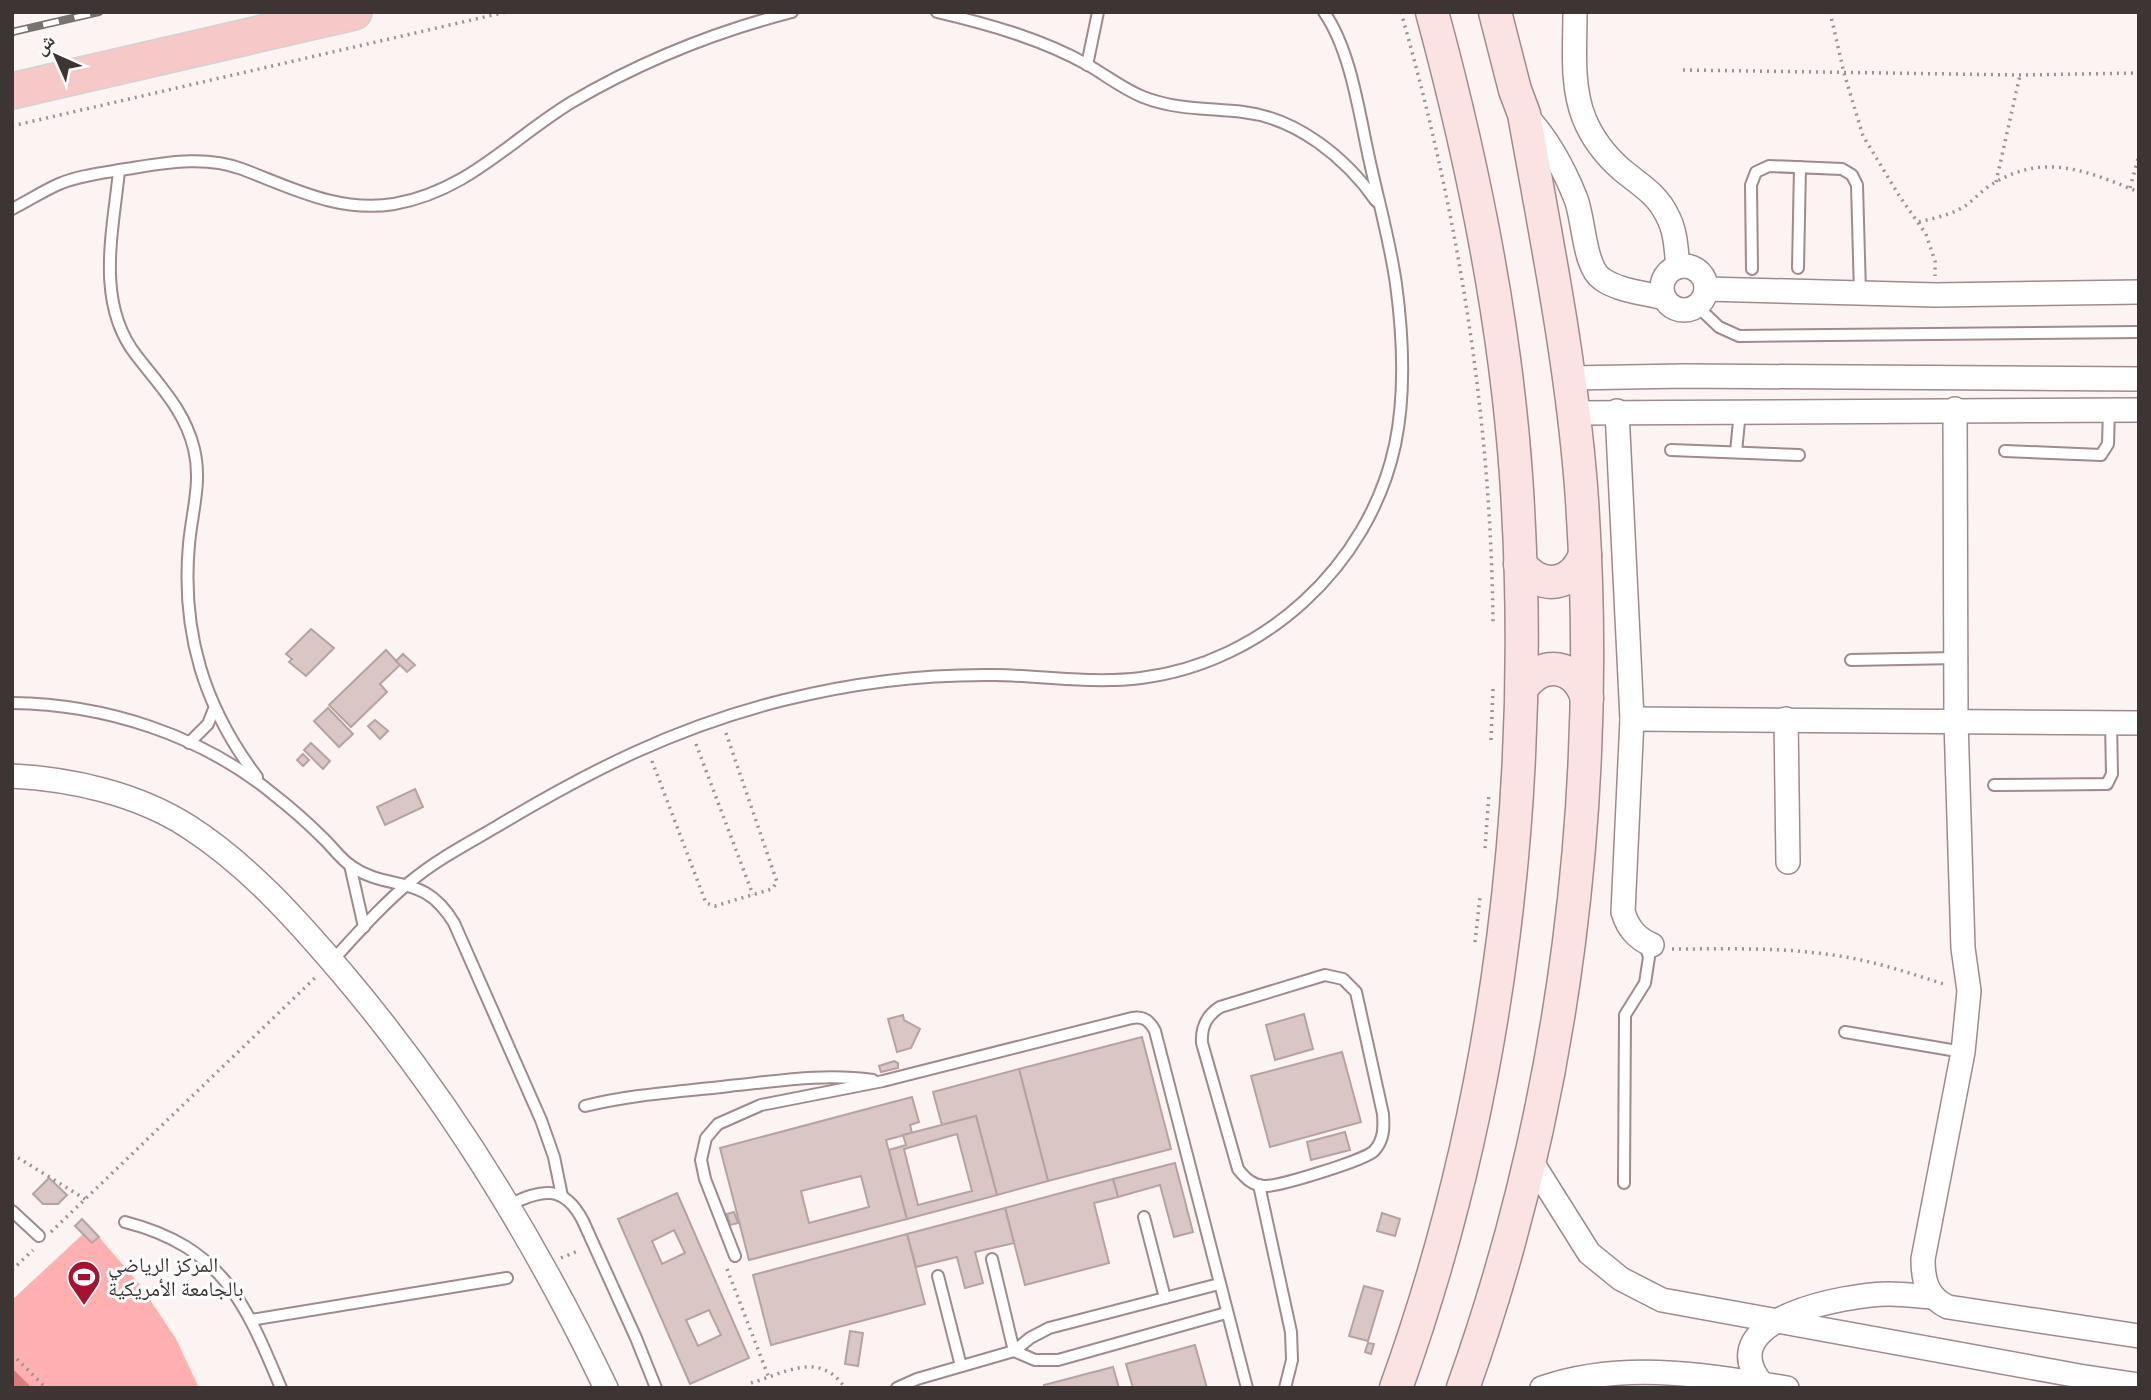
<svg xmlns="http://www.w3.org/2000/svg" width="2151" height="1400" viewBox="0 0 2151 1400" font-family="Karla,'Noto Naskh Arabic',sans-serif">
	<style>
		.green { fill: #ffb0af }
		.water { fill: #da7c7e }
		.building { fill: #dbc6c6; stroke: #b7a2a2; stroke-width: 2; fill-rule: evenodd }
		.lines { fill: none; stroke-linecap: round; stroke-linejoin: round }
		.service-casing { stroke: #9f8b8b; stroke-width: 14 }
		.minor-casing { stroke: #9f8b8b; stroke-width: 26 }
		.secondary-casing { stroke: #9f8b8b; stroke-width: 35 }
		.primary-casing { stroke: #d4d2d2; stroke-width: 38 }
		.path { stroke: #9b9292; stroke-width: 3.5; stroke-dasharray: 2 5; stroke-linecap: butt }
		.service { stroke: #fff; stroke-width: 10 }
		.minor { stroke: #fff; stroke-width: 23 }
		.secondary { stroke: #fbe3e3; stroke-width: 32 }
		.primary { stroke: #f7c8c8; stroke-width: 35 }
		.rail-casing { stroke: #7a7171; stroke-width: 8 }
		.rail { stroke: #fff; stroke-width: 5; stroke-dasharray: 16; stroke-linecap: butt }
		.labels { text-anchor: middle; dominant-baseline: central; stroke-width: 6; stroke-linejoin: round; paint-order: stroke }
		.poi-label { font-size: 21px; fill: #3d3434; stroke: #fff; text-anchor: start }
	</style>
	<rect width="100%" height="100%" fill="#fcf3f3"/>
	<path class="green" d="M83,1234L99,1237L140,1285L176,1339L199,1388H12V1300Z"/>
	<path class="water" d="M12,1368L32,1388H12Z"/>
	<g class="building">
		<path d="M311,629L334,648L306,676L289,662L292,659L286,654Z"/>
		<path d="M386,650L400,665L380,684L387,692L351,727L329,705Z"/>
		<path d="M403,654L415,665L407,672L396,661Z"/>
		<path d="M328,708L353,734L339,747L314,721Z"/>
		<path d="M375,720L388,731L380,739L368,726Z"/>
		<path d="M311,743L330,761L323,769L304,750Z"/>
		<path d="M303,754L309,760L303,766L297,760Z"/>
		<path d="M415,789L423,807L385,825L377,807Z"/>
		<path d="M1304,1014L1313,1049L1275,1060L1266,1025Z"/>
		<path d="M903,1015L904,1020L920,1029L911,1048L897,1052L888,1019Z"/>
		<path d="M1142,1037L1171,1149L1048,1181L1019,1069Z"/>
		<path d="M1342,1052L1361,1122L1270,1147L1251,1076Z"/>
		<path d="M894,1061L898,1063V1068L881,1072L879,1066Z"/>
		<path d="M1019,1069L1048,1181L997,1195L976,1116L942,1125L933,1092Z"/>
		<path d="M912,1097L919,1122L910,1125L912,1133L886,1140L907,1219L749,1260L720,1148ZM861,1176L869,1207L809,1223L801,1191Z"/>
		<path d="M976,1116L997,1195L907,1219L889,1150L906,1145L903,1135ZM957,1134L972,1191L918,1205L904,1149Z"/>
		<path d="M1345,1132L1350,1150L1311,1160L1307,1142Z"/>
		<path d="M1175,1163L1193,1232L1174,1237L1160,1185L1118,1197L1113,1179Z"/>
		<path d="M49,1178L67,1195L58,1204H43L33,1194Z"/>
		<path d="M1113,1179L1118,1197L1094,1203L1109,1263L1025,1285L1005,1208Z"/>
		<path d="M677,1193L749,1358L690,1384L618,1219ZM674,1230L685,1253L662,1264L652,1241ZM709,1310L721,1335L698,1346L686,1320Z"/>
		<path d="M1005,1208L1014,1243L975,1252L983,1283L965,1288L957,1257L916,1267L907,1234Z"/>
		<path d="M734,1212L738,1223L730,1225L727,1214Z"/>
		<path d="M1382,1213L1400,1219L1395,1236L1377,1231Z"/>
		<path d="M82,1219L99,1237L92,1243L75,1226Z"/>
		<path d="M907,1234L925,1304L771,1345L753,1275Z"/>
		<path d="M1364,1286L1383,1291L1368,1341L1349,1336Z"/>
		<path d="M850,1331L863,1333L858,1366L845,1364Z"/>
		<path d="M1368,1343L1374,1344L1371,1354L1365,1352Z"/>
		<path d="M1195,1345L1207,1388H1133L1126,1364Z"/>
		<path d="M1113,1367L1119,1388H1044V1385Z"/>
	</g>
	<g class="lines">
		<defs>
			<g id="service">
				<path d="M937,12C988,24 1042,39 1088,65C1107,76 1123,89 1143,97C1176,110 1208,108 1243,112C1297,118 1346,158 1376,201"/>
				<path d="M1087,65L1098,12"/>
				<path d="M119,171C113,232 95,302 136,355C160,386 185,411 194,449C202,482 192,511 189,544C181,632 204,707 257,777"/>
				<path d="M12,209C28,201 43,191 59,184C80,175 104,173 126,169C165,163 204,155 242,169C292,188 339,213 394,204C468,191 511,139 572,102C642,61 714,32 792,12"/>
				<path d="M1798,268L1800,167"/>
				<path d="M1752,269L1751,185L1756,172L1769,166L1842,169L1852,175L1857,185L1860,293"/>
				<path d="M1697,306L1719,327L1739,336L2139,332"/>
				<path d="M1671,450L1799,455"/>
				<path d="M2005,451L2101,455L2108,444L2109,410"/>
				<path d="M1736,452L1740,411"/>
				<path d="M1851,660L1956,658"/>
				<path d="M12,703C105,704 201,735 273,794C291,808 308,823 325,840C333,848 341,859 351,866C390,893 423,871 454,923L541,1120L554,1157L562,1196"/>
				<path d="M189,743L208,724L214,709"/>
				<path d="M1994,785L2107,784L2112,774L2111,723"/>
				<path d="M350,865L364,927"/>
				<path d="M332,961C357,934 382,905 410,882C436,860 467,844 496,827C591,770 676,727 784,700C852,683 925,674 996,675C1044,676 1093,684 1141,678C1263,663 1369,566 1395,445C1406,393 1403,336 1396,284C1390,241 1378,200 1369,158C1359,113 1351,51 1324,12"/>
				<path d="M1325,975L1343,979L1356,992L1383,1114C1384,1128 1384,1140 1374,1151C1365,1160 1278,1187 1264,1186C1252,1185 1245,1178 1238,1169L1202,1043C1201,1027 1206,1016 1220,1007Z"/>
				<path d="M1845,1032L1963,1052"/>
				<path d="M585,1106C633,1094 680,1092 729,1086C778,1081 824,1073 873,1080"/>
				<path d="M1624,1183L1625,1015L1645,983L1649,957L1645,945"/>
				<path d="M1259,1185L1291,1332L1292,1360L1285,1388"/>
				<path d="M509,1205C542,1189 564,1184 583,1221L636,1338L656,1388"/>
				<path d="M12,1211L39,1236"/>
				<path d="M1144,1217L1165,1298"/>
				<path d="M125,1222C222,1247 245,1302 281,1388"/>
				<path d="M735,1256L705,1179L701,1160L706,1138L718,1124L761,1105L883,1081L1132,1018C1144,1016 1150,1021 1155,1031L1247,1388"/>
				<path d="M992,1259L1014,1351"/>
				<path d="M938,1276L961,1366"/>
				<path d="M251,1320L507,1278"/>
				<path d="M1014,1351L1035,1360H1058L1226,1313"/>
				<path d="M897,1388L917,1379L1014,1351L1030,1338L1049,1328L1219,1284"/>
			</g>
			<g id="minor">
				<path d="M1575,12C1575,47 1571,85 1584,118C1592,138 1606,156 1622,170C1639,184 1657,194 1667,215C1676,231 1676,249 1678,267"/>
				<path d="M1526,116C1548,139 1564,169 1576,199C1584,220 1584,267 1602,279C1619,291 1645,293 1664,298"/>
				<circle cx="1684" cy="288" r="22"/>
				<path d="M1706,289L1936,295L2139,292"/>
				<path d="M1569,378L1685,376L2139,379"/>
				<path d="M1955,409L1956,721L1963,948L1969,991L1963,1052L1923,1259C1923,1281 1927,1297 1948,1307L2139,1336"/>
				<path d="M1617,411L1632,719L1623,912C1628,928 1636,938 1652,945"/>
				<path d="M1574,413L2139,410"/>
				<path d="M1632,719L2139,723"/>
				<path d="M1786,719L1788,862"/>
				<path d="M12,776C72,779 138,794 189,827C248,865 296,919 342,973C449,1099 534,1238 606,1388"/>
				<path d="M1530,1159L1589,1253L1621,1279L1662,1300L2079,1376L2139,1385"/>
				<path d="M1762,1384C1708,1319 1848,1294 1889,1294C1903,1294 1918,1296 1932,1297"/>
				<path d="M1542,1388C1622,1360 1705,1375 1787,1388"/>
			</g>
			<g id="secondary">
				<path d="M1520,564C1541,591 1572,587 1585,555"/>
				<path d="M1522,688C1542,659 1576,664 1587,698"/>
				<path d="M1396,1388C1501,1097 1537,782 1516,475C1505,319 1473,163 1432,12"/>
				<path d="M1463,1388C1566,1100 1603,790 1581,486C1571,361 1546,237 1524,114L1515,90L1495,12"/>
			</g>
			<path id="primary" d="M12,91L354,12"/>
		</defs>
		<use href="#service" class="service-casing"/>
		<use href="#minor" class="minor-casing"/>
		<use href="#secondary" class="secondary-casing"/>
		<use href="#primary" class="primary-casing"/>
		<g class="path">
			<path d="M1401,12C1458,212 1491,416 1493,624"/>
			<path d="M1830,12L1844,73L1863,136L1900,197L1926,234L1935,261V276"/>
			<path d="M1683,70L2020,75L2139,73"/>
			<path d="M12,126L506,12"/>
			<path d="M1996,182L2020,75"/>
			<path d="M2130,188L2139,155"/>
			<path d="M1919,222C1934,218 1951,215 1965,206C1975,199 1983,189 1994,183C2046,152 2089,172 2139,192"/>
			<path d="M1491,740L1493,688"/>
			<path d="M696,744L753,895"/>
			<path d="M652,761L706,903L715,906L772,889L777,882L726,733"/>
			<path d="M1485,848L1489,793"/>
			<path d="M1475,942L1480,897"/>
			<path d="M1672,949C1725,949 1779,947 1832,955C1872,960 1909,973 1947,985"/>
			<path d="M12,1154L85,1199"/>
			<path d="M51,1232L318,975"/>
			<path d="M561,1258L580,1250"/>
			<path d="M727,1269L769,1378"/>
			<path d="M12,1270L33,1250"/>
			<path d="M12,1354L46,1388"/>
			<path d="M751,1383C785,1373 820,1350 845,1388"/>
		</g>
		<use href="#service" class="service"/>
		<use href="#minor" class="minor"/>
		<use href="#secondary" class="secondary"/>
		<use href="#primary" class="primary"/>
		<defs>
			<path id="rail" d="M12,32L99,12"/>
		</defs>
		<use href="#rail" class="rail-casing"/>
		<use href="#rail" class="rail"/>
	</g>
	<defs>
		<symbol id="stadium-pin" viewBox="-11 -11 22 30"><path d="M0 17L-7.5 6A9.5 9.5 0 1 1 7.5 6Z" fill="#a9122e" stroke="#fff"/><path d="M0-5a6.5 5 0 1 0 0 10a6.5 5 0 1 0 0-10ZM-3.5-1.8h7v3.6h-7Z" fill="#fff"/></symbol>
	</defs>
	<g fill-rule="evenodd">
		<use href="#stadium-pin" x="65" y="1258" width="38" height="52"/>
	</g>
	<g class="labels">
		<g class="poi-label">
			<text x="108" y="1265">المركز الرياضي<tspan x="108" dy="24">بالجامعة الأمريكية</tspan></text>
		</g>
	</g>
	<rect width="2151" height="1400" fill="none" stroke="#3d3434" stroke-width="28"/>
	<g transform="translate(56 56) rotate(315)" stroke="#ffffff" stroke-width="5" paint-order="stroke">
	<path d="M0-5L12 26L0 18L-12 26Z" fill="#3d3434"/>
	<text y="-10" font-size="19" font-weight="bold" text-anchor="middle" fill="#3d3434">ش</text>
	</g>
</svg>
